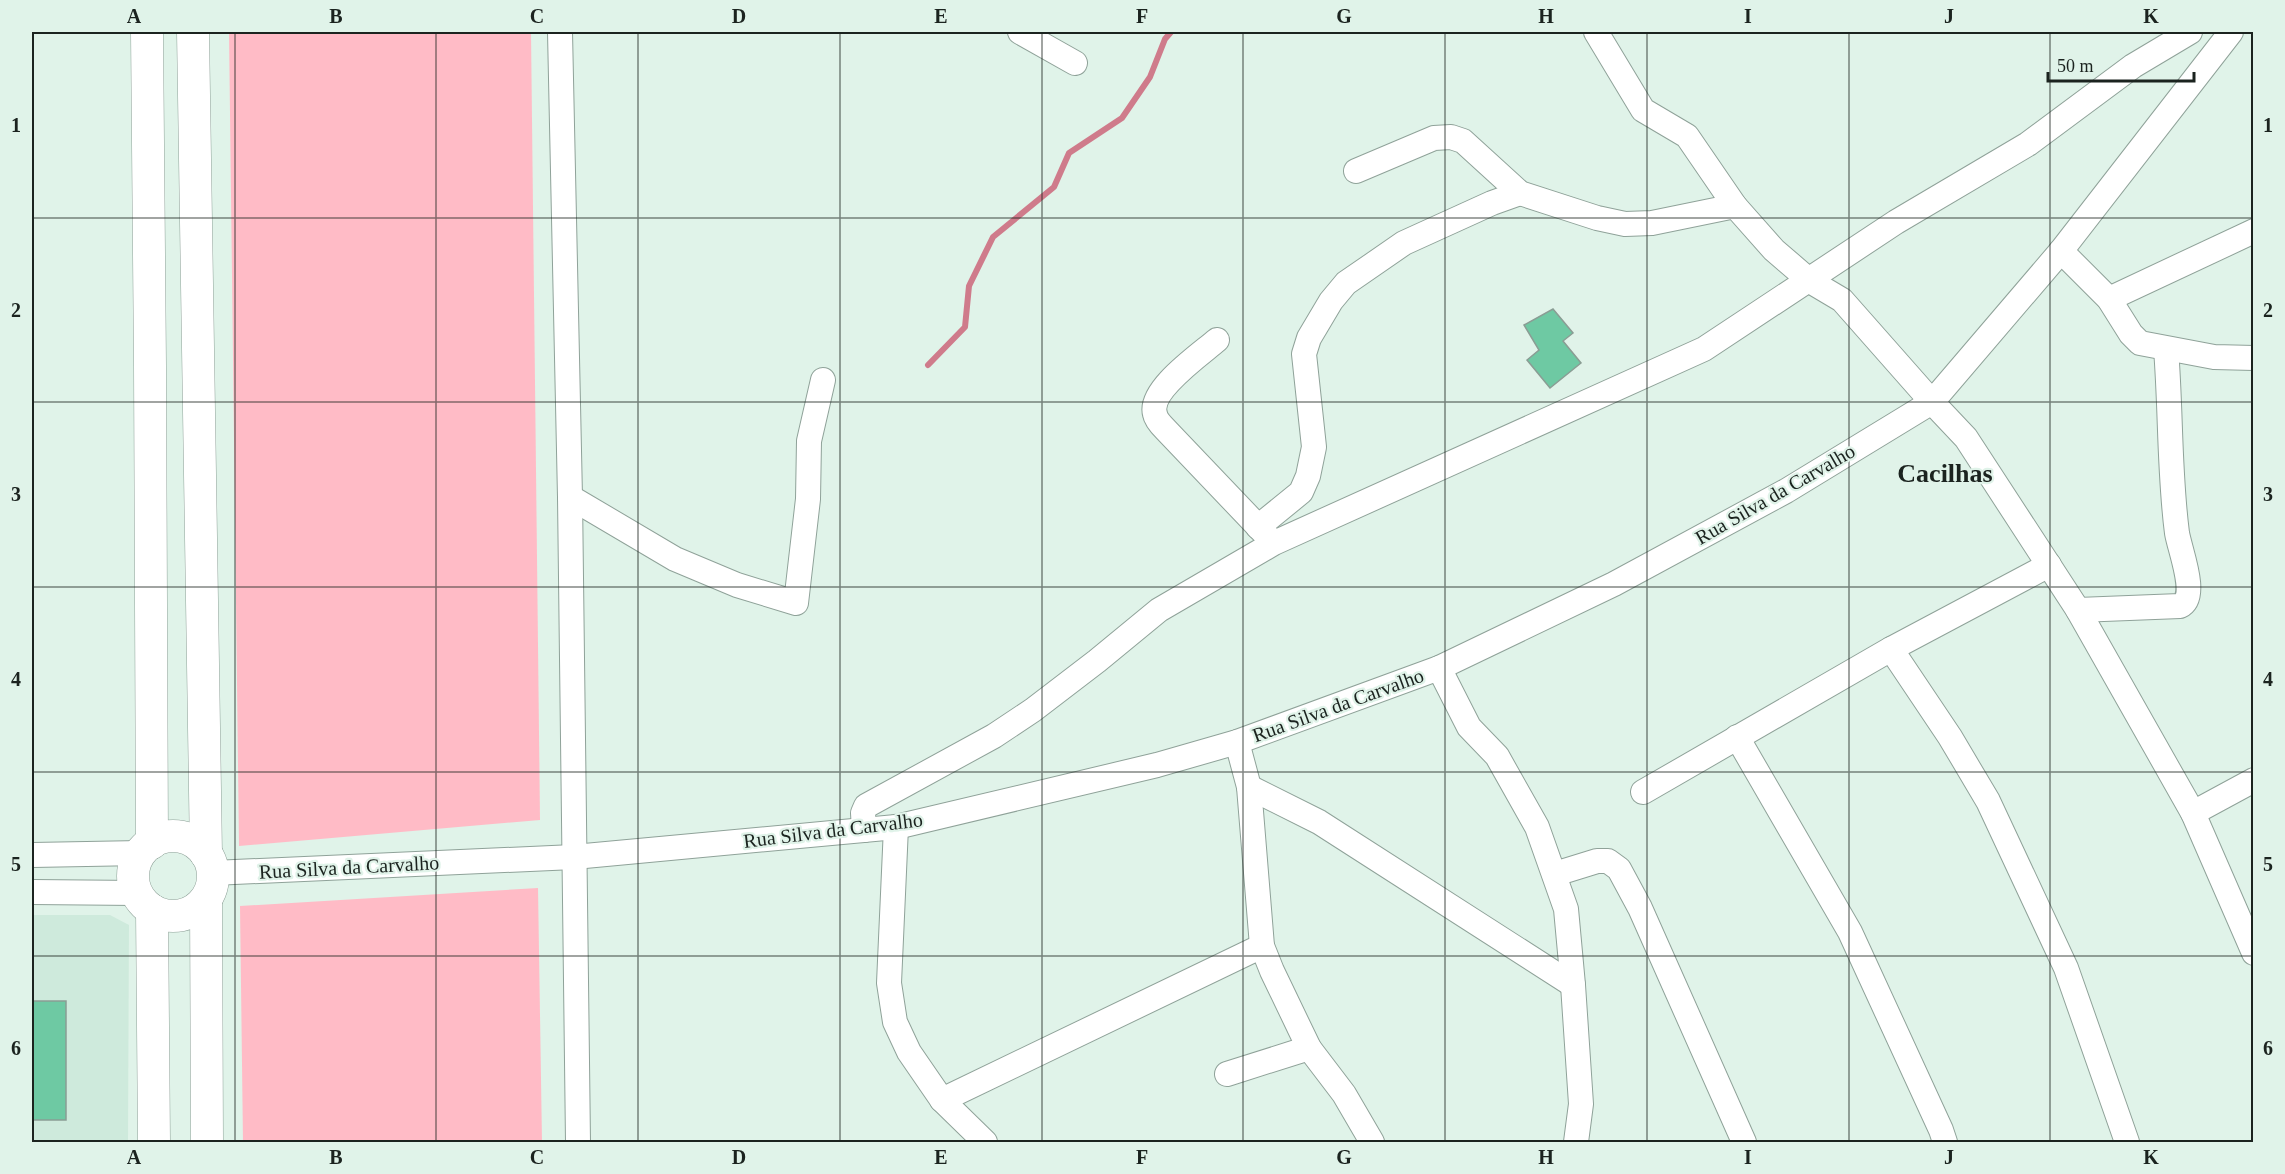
<svg xmlns="http://www.w3.org/2000/svg" width="2285" height="1174" viewBox="0 0 2285 1174" font-family="'Times New Roman',serif">
	<style>
		.built { fill: #ceeadc }
		.green { fill: #ffbbc6 }
		.lines { fill: none; stroke-linecap: round; stroke-linejoin: round }
		.stream { stroke: #cf7b8b; stroke-width: 6 }
		.building { fill: #6ec9a3; stroke: #8a9d94; stroke-width: 1.5 }
		.minor-casing { stroke: #8fa299; stroke-width: 26 }
		.major-casing { stroke: #8fa299; stroke-width: 33 }
		.minor { stroke: #fff; stroke-width: 24 }
		.major { stroke: #fff; stroke-width: 32 }
		.grid { fill: none; stroke: #1b231f; stroke-width: 1.5; stroke-opacity: 0.55 }
		.labels { text-anchor: middle; dominant-baseline: central; stroke-width: 4.5; stroke-linejoin: round; paint-order: stroke }
		.street-label { font-size: 20px; fill: #1b231f; stroke: #e0f3e9 }
		.district-label { font-size: 26px; font-weight: bold; fill: #1b231f; stroke: #e0f3e9 }
		.neatline { fill: none; stroke: #1b231f; stroke-width: 2 }
		.grid-label { font-size: 20px; text-anchor: middle; font-weight: bold; fill: #1b231f }
	</style>
	<rect width="100%" height="100%" fill="#e0f3e9"/>
	<path class="built" d="M32,915H110L129,925L128,1142H32Z"/>
	<g class="green">
		<path d="M229,32H531L540,820L239,846Z"/>
		<path d="M538,888L542,1142H243L240,906Z"/>
	</g>
	<g class="lines">
		<path class="stream" d="M928,365L965,327L969,286L993,237L1054,187L1069,153L1122,118L1150,77L1165,39L1171,32"/>
	</g>
	<g class="building">
		<path d="M1553,309L1573,333L1563,341L1581,363L1550,388L1527,360L1539,350L1524,325Z"/>
		<rect x="32" y="1001" width="34" height="119"/>
	</g>
	<g class="lines">
		<defs>
			<g id="minor">
				<path d="M560,32L570,497L578,1142"/>
				<path d="M1020,32L1075,63"/>
				<path d="M1596,32L1643,110L1687,136L1735,206L1774,250L1810,281L1842,300L1932,402L1966,438L2078,610L2193,813L2254,953"/>
				<path d="M1356,171L1434,138L1451,137L1463,141L1520,193L1597,218L1625,224L1652,223L1735,206"/>
				<path d="M2061,251L2109,299L2131,334L2140,343L2214,357L2254,358"/>
				<path d="M2109,299L2254,231"/>
				<path d="M1217,340C1201,354 1148,390 1155,414C1156,420 1162,426 1166,430L1268,537"/>
				<path d="M570,497L675,559L737,585L796,603L808,499L809,441L823,380"/>
				<path d="M1258,527L1301,492L1308,476L1314,447L1304,354L1309,338L1331,301L1346,283L1404,243L1492,203L1520,193"/>
				<path d="M2078,610L2180,606C2199,597 2180,551 2177,533C2169,472 2171,411 2166,349"/>
				<path d="M1891,649L1950,737L1988,801L2066,968L2127,1142"/>
				<path d="M1439,668L1469,727L1497,756L1537,827L1566,909L1573,985L1581,1104L1576,1142"/>
				<path d="M1737,737L1850,932L1941,1130L1945,1142"/>
				<path d="M1237,742L1249,787L1262,946L1272,971L1309,1048L1344,1094L1372,1142"/>
				<path d="M1249,787L1319,822L1573,985"/>
				<path d="M1643,792L1891,649L2049,565"/>
				<path d="M2193,813L2254,780"/>
				<path d="M896,827L889,983L895,1022L909,1052L942,1100L985,1142"/>
				<path d="M864,830L863,813L866,806L994,736L1033,710L1097,661L1159,610L1274,543L1704,349L1896,222L2028,144L2133,66L2190,32"/>
				<path d="M32,855L141,853"/>
				<path d="M213,873L574,857L896,827L1157,765L1237,742L1439,668L1614,584L1786,491L1932,402L2061,251L2231,32"/>
				<path d="M1555,874L1597,861H1608L1619,869L1640,908L1744,1142"/>
				<path d="M32,892L137,893"/>
				<path d="M1227,1074L1309,1048"/>
				<path d="M942,1100L1262,946"/>
			</g>
			<g id="major">
				<path d="M147,32L150,366L152,843"/>
				<path d="M193,32L206,854"/>
				<circle cx="173" cy="876" r="40"/>
				<path d="M206,900L207,1142"/>
				<path d="M152,910L154,1142"/>
			</g>
		</defs>
		<use href="#minor" class="minor-casing"/>
		<use href="#major" class="major-casing"/>
		<use href="#minor" class="minor"/>
		<use href="#major" class="major"/>
	</g>
	<path class="grid" d="M235,32V1142M436,32V1142M638,32V1142M840,32V1142M1042,32V1142M1243,32V1142M1445,32V1142M1647,32V1142M1849,32V1142M2050,32V1142M32,218H2254M32,402H2254M32,587H2254M32,772H2254M32,956H2254"/>
	<g class="labels">
		<g class="street-label">
			<text transform="translate(1775 494) rotate(-30)">Rua Silva da Carvalho</text>
			<text transform="translate(1338 705) rotate(-20)">Rua Silva da Carvalho</text>
			<text transform="translate(833 830) rotate(-7)">Rua Silva da Carvalho</text>
			<text transform="translate(349 867) rotate(-3)">Rua Silva da Carvalho</text>
		</g>
		<g class="district-label">
			<text x="1945" y="473">Cacilhas</text>
		</g>
	</g>
	<rect width="2285" height="1174" fill="none" stroke="#e0f3e9" stroke-width="66"/>
	<path d="M2048 72v9h146v-9" fill="none" stroke="#1b231f" stroke-width="3"/>
	<text x="2057" y="72" font-size="18" fill="#1b231f" stroke="#e0f3e9" stroke-width="4.5" paint-order="stroke">50 m</text>
	<rect x="33" y="33" width="2219" height="1108" class="neatline"/>
	<g class="grid-label">
		<text x="134" y="23">A</text>
		<text x="336" y="23">B</text>
		<text x="537" y="23">C</text>
		<text x="739" y="23">D</text>
		<text x="941" y="23">E</text>
		<text x="1142" y="23">F</text>
		<text x="1344" y="23">G</text>
		<text x="1546" y="23">H</text>
		<text x="1748" y="23">I</text>
		<text x="1949" y="23">J</text>
		<text x="2151" y="23">K</text>
		<text x="16" y="132">1</text>
		<text x="2268" y="132">1</text>
		<text x="16" y="317">2</text>
		<text x="2268" y="317">2</text>
		<text x="16" y="501">3</text>
		<text x="2268" y="501">3</text>
		<text x="16" y="686">4</text>
		<text x="2268" y="686">4</text>
		<text x="16" y="871">5</text>
		<text x="2268" y="871">5</text>
		<text x="16" y="1055">6</text>
		<text x="2268" y="1055">6</text>
		<text x="134" y="1164">A</text>
		<text x="336" y="1164">B</text>
		<text x="537" y="1164">C</text>
		<text x="739" y="1164">D</text>
		<text x="941" y="1164">E</text>
		<text x="1142" y="1164">F</text>
		<text x="1344" y="1164">G</text>
		<text x="1546" y="1164">H</text>
		<text x="1748" y="1164">I</text>
		<text x="1949" y="1164">J</text>
		<text x="2151" y="1164">K</text>
	</g>
</svg>
